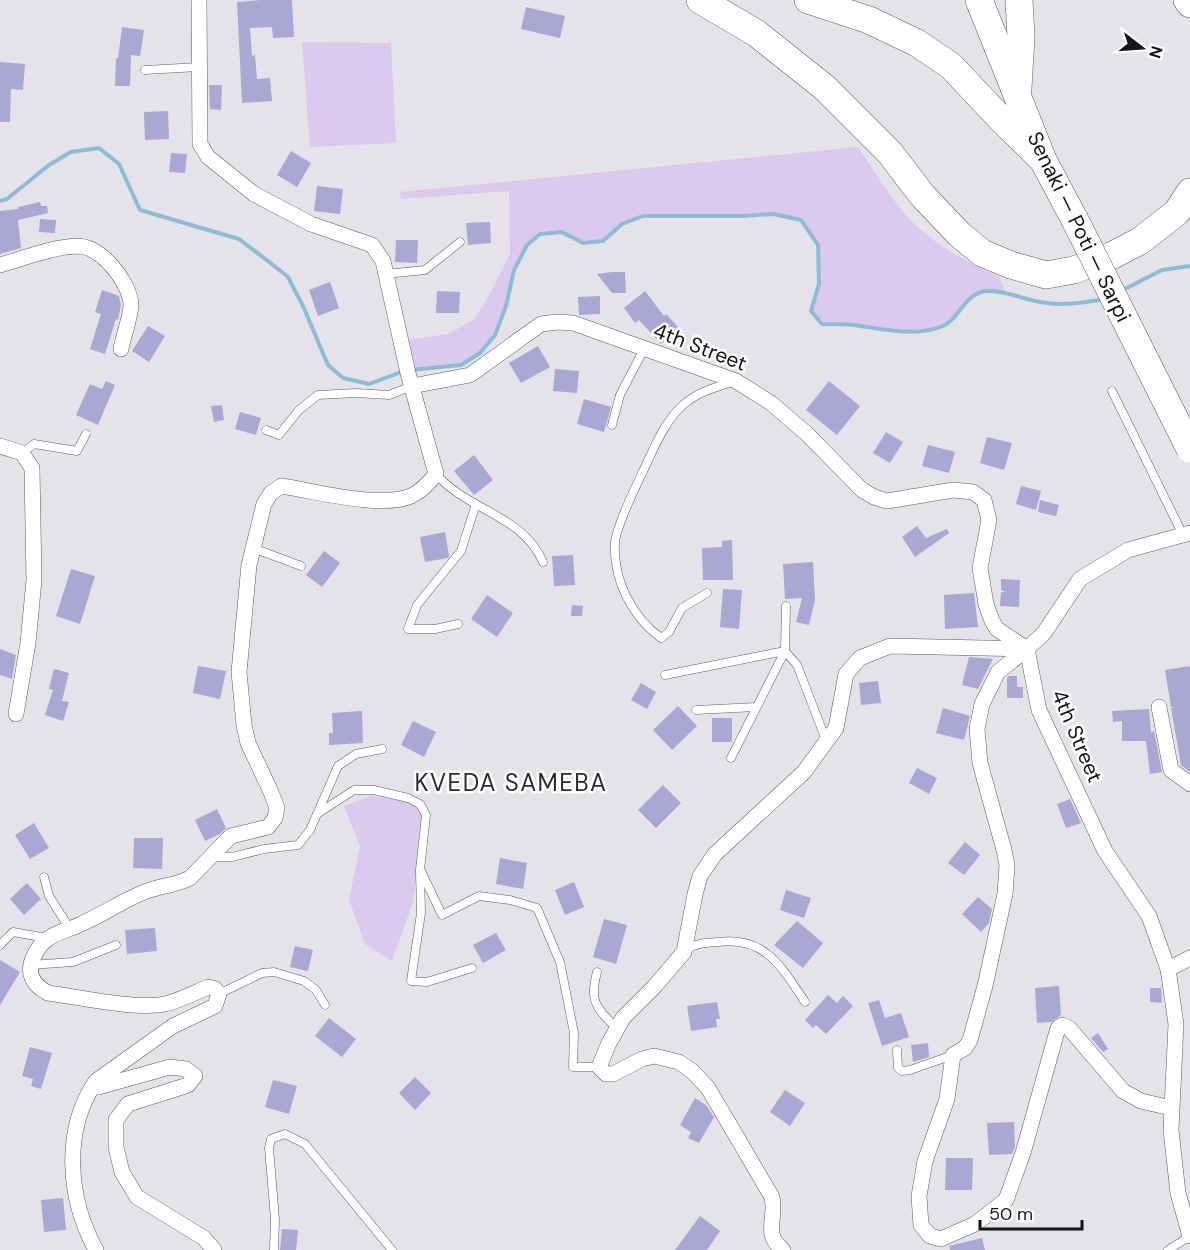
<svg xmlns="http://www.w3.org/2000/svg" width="1190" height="1250" viewBox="0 0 1190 1250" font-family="'DM Sans',sans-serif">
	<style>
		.green { fill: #dcc9ee }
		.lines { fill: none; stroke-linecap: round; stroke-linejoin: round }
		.stream { stroke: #8dbdd4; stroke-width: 4 }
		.building { fill: #a8a8d2 }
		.lane-casing { stroke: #5d5a61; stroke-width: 9 }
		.street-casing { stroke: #5d5a61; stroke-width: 16 }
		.highway-casing { stroke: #5d5a61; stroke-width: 28 }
		.lane { stroke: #fff; stroke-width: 8 }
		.street { stroke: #fff; stroke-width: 15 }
		.highway { stroke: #fff; stroke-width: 27 }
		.highway-bridge-casing { stroke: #5d5a61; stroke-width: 28; stroke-linecap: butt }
		.highway-bridge { stroke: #fff; stroke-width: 27 }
		.labels { text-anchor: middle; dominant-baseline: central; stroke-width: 5; stroke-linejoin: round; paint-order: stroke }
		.street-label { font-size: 21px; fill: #151416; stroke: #fff }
		.quarter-label { font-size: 24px; letter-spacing: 1.5px; fill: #2c292f; stroke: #fff }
	</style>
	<rect width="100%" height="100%" fill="#e6e2ea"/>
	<g class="green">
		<path d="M302,42L391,43L396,143L310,147Z"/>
		<path d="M858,147C877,174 895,207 920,229C943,250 973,264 1000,278L1005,291C980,291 973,294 956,313C952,317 949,323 943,325C904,338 862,325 822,324L811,311L819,284L818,245L801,220L773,214L742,216H643L622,224L603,241L583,243L562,232L540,234L526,245L514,270L506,306L495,335L480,353L461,365L411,371L406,340L448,334L474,320L487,299L510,254L509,191L401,199L400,192Z"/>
		<path d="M372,796L413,802L425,815L413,902L392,961L365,944L349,900L360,846L344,806Z"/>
	</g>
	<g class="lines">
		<g class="stream">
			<path d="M0,201L7,199L49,165L71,152L99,148L119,164L140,210L239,239L268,261L288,277L303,306L328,365L343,378L369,384L404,371"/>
			<path d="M1121,291L1162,270L1190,266"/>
			<path d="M411,370L461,365L480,353L495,335L506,306L514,270L527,245L540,234L562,232L583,243L603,241L622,224L643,216H742L773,214L801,220L818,245L819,284L811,311L822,324C832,324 844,324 854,325C882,329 918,338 945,325C960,317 966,292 987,291C1006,290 1021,299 1040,302C1062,306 1082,303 1104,299"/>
		</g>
	</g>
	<g class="building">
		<path d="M261,0H292L294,37L273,38L272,27L250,28L252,56L255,55L257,79L270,78L272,101L242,103L237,2Z"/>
		<path d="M526,7L565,16L560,38L521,29Z"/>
		<path d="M122,27L144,30L140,56L131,55L130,86H115L116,58H118Z"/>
		<path d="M0,62L25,64L23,90L11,89L10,122H0Z"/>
		<path d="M209,85H222L221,110L210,109Z"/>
		<path d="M168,111L169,139L145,140L144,112Z"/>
		<path d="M291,151L311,163L297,187L277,175Z"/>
		<path d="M171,153L187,154L185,173L169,172Z"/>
		<path d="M317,186L343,189L340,214L314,211Z"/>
		<path d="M40,202L41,206H47L48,213L18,220L21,248L0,254V211L18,209V207Z"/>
		<path d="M40,219L56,220L55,233L39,232Z"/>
		<path d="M490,222L491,243L468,245L466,223Z"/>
		<path d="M396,240H418L417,263L395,262Z"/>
		<path d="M612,272H625L626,293H612L597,274Z"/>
		<path d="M330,282L339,308L318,316L309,290Z"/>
		<path d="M102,290L119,296L121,305L118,320L116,319L105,354L90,349L101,314L95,312Z"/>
		<path d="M437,291L460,292L459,313H436Z"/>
		<path d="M645,291L664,316L666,314L679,328L661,344L639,320L635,323L624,308Z"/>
		<path d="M600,296V314L579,315L578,297Z"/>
		<path d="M148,326L165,336L149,362L132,351Z"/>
		<path d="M538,346L550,367L521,383L509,363Z"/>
		<path d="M555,369L579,371L577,393L553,391Z"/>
		<path d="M106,381L115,385L98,425L76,415L90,384L102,389Z"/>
		<path d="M829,381L860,406L837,435L806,410Z"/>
		<path d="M584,399L611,407L604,432L577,424Z"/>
		<path d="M222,405L224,420L214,422L211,406Z"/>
		<path d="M240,412L261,418L256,435L235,429Z"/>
		<path d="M886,432L903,442L890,463L873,453Z"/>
		<path d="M987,437L1012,443L1004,470L980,463Z"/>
		<path d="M928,445L955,452L949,473L922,466Z"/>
		<path d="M474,455L493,480L474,495L454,471Z"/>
		<path d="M1021,486L1041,491L1036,510L1016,504Z"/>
		<path d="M1040,500L1059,505L1056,516L1038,512Z"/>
		<path d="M917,526L926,538L947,529L949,533L915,557L902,537Z"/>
		<path d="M445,532L449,556L448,558L425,562L420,537Z"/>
		<path d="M732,540L733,580H703L702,548L722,547V541Z"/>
		<path d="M324,551L340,563L322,587L306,575Z"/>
		<path d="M573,555L575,585L554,586L552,556Z"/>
		<path d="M813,562L815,600L809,625L796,622L802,598L785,599L783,564Z"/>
		<path d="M71,569L95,576L80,624L56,616Z"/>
		<path d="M1001,579L1020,580L1019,607L1000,606L1001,592H1006L1001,590Z"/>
		<path d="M723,589L742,590L739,629L720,627Z"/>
		<path d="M974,593L978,627L945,629L944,595Z"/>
		<path d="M487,595L513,613L497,637L471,619Z"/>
		<path d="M572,605L583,606L582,616H571Z"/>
		<path d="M0,649L16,655L12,679L0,675Z"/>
		<path d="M969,657L993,659L978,689L962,685Z"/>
		<path d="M198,666L226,671L220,699L193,693Z"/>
		<path d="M1190,666V772L1181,765L1171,708H1175L1171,707L1165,670Z"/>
		<path d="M54,669L69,673L62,701L69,702L63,721L45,715L53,690L49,689Z"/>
		<path d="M1009,676H1017V687H1023V698H1007V678Z"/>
		<path d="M878,681L881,703L861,705L859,683Z"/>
		<path d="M641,683L656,692L647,709L631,700Z"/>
		<path d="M678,706L697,726L672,750L653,730Z"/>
		<path d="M943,708L970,716L964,740L936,733Z"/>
		<path d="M1149,709L1151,732L1154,731L1162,772L1150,774L1146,741H1122V721L1113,722L1112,711Z"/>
		<path d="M362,711L363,743L329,745V733H333L332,713Z"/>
		<rect x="712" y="718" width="20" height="24"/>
		<path d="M413,721L436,732L424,757L401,745Z"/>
		<path d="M917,768L937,778L929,794L909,783Z"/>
		<path d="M663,785L681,803L656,828L638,810Z"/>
		<path d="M1070,799L1081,823L1066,828L1057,804Z"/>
		<path d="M217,809L226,828L220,834L205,841L195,820Z"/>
		<path d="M34,823L49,848L30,859L15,835Z"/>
		<path d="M134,838H163L162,869L133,868Z"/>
		<path d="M965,842L980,855L964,875L948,863Z"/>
		<path d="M500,858L527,863L523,889L496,884Z"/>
		<path d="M574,882L584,907L565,915L555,890Z"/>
		<path d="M27,883L41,899L24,915L10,899Z"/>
		<path d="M786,890L811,898L804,918L780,910Z"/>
		<path d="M978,897L992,909L989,923L981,932L962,914Z"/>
		<path d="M604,919L627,925L616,964L593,957Z"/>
		<path d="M797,921L823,943L803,968L774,945Z"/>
		<path d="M155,928L157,951L127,954L125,930Z"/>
		<path d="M496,933L506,950L483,963L473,945Z"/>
		<path d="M295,946L313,950L308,971L290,967Z"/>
		<path d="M0,960L20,972L0,1005Z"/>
		<path d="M1059,986L1061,1015L1051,1022L1037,1023L1035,988Z"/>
		<path d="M1150,988H1161L1162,1003L1150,1002Z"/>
		<path d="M828,995L837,1003L843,996L853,1006L826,1034L816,1025L813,1028L805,1020Z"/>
		<path d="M879,1000L885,1018L901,1013L909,1037L882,1046L868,1003Z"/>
		<path d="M717,1002L720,1019H716L717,1027L691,1031L687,1006Z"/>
		<path d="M329,1018L356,1039L342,1057L315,1036Z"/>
		<path d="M1098,1033L1108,1049L1103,1052L1091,1038Z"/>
		<path d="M928,1043L929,1057L913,1062L911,1045Z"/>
		<path d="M30,1047L52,1053L41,1089L31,1086L33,1079L22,1076Z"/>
		<path d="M415,1077L431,1093L415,1110L399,1093Z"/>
		<path d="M273,1080L297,1086L289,1114L265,1107Z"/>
		<path d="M785,1090L805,1103L790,1126L770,1112Z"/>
		<path d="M695,1098L706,1105L714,1117L699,1143L688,1138L691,1132L680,1125Z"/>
		<path d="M1014,1122L1015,1147L1012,1154L989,1155L987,1123Z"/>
		<path d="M946,1158H973L972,1190H945Z"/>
		<path d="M63,1198L66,1230L44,1232L41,1200Z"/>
		<path d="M700,1216L720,1231L707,1250H675Z"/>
		<path d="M282,1229L298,1230L296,1250H280Z"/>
		<path d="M982,1238L985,1250H950L949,1246Z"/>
	</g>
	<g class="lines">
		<defs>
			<g id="lane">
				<path d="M145,70L199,67"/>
				<path d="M386,274L425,270L460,242"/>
				<path d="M1112,391L1183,535"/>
				<path d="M612,425L620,395L644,349"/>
				<path d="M266,430L279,435L299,410L318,395L356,393L389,395L412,386"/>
				<path d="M22,453L34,444L77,451L86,434"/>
				<path d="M436,474C468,511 523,515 543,562"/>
				<path d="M253,548L301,566"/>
				<path d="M707,593L682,608L669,632L661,638C632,617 613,580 615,543C616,526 637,484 645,467C655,446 665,421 683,405C698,392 713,388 732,382"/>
				<path d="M458,624L435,629H408L417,605L461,551L476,504"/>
				<path d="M665,675L785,651L786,606"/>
				<path d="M696,710L756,707"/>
				<path d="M731,758L785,651L797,665L826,740"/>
				<path d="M317,814L354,790H374L408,798L420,804L426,815L420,870L421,913L411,981L427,982L472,968"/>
				<path d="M211,857H232L264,849L298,845L310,830L338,766L356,754L382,749"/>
				<path d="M421,871L442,915L479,896L510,900L537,908L560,962L574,1033L573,1067H599"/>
				<path d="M44,877L49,896L70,929"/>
				<path d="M0,945L13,932L47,938"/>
				<path d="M686,950C695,943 706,943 718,942C766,936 782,968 805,1002"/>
				<path d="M30,965L73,962L116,945"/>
				<path d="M597,972C589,1002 596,1007 616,1028"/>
				<path d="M219,994L262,973L274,972L304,981L316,990L325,1005"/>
				<path d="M897,1050L898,1068L902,1071L910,1070L953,1055"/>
				<path d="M274,1250L275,1219L269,1148L271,1139L285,1134L305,1144L392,1250"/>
				<path d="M1168,1250L1190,1236"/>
			</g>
			<g id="street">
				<path d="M0,265C25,258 52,247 77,246C101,246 129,281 131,304C131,316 123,337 121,349"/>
				<path d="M412,386L470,375L541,324L557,322L573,323L736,381L771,403L807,434L862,490L874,497L887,501L953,490L973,492L984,500L989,520L980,568L986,604L992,621L997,629L1027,649L1039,710L1105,851L1149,916L1168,969L1176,1024L1171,1130L1178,1193L1190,1236"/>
				<path d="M0,446L22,453L32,468L34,580L28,643L16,714"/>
				<path d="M1159,707L1171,770L1190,784"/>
				<path d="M1168,969L1190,958"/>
				<path d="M98,1087L170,1067L186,1069L195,1076L188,1085L128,1104L116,1120V1147L122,1172L137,1197L204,1238L214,1250"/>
				<path d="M1171,1108L1141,1101L1123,1091L1069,1028L1062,1025L1058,1028L1056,1035L1023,1153L1006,1200L975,1224L941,1239L930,1236L921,1225L919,1196L925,1161L947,1099L953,1055L965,1048L970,1040L985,986L1005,894L1007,865L1004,850L980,763L977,729L982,704L998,672L1027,649L1044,633L1080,579L1128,550L1190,533"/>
				<path d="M96,1250C68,1199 62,1131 96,1081L173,1026L215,1006L219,994L215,989L208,987C194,993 179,1001 165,1004C136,1010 79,997 48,993C32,985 26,972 34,956C37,949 43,941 49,938C59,931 72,929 83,923C106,913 126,898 150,890C164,885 177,885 190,878L231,836L268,827L275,818L277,808L271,792L248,743L244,725L239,672L249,565L264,504L271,493L281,486C316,491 380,509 411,496C422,491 429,483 436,474L408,373L383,261L372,245L311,224L254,194L208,157L200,144L199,0"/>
				<path d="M783,1250C762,1233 777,1220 772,1197L708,1088L692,1071L679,1062L654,1056L642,1059L613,1074H606L599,1067L609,1043L623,1018L654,987L684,952L695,894L700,876L715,854L804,772L836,728L846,674L860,658L890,646L1027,649"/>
			</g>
			<g id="highway">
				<path d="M700,0L756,33L824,87L890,153L922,195L959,234L982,253L1011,265L1046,275L1074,270L1111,256L1140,241L1177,212L1190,192"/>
				<path d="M808,0L869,20L917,43L951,66L1000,118L1043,160"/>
				<path d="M979,0L1043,160L1077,224"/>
				<path d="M1187,0L1190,4"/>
				<path d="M1018,88L1021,37L1019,0"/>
			</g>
		</defs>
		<use href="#lane" class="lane-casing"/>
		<use href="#street" class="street-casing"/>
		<use href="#highway" class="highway-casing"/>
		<use href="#lane" class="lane"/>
		<use href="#street" class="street"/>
		<use href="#highway" class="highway"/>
		<defs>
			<path id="highway-bridge" d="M1077,224L1190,449"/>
		</defs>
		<use href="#highway-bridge" class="highway-bridge-casing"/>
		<use href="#highway-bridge" class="highway-bridge"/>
	</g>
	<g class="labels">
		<g class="street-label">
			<text transform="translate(1079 227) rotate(64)">Senaki — Poti — Sarpi</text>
			<text transform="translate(700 347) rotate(21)">4th Street</text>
			<text transform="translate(1077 736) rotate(67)">4th Street</text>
		</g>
		<g class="quarter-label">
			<text x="511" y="782">KVEDA SAMEBA</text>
		</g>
	</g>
	<g transform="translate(1142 48) rotate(107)" stroke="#ffffff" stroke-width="4.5" paint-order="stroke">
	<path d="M0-4.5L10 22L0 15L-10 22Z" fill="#151416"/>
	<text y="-9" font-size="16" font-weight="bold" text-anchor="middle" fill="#151416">N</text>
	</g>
	<path d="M980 1220v9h102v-9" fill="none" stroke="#151416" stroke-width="3"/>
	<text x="989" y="1220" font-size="18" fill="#151416" stroke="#ffffff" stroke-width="4.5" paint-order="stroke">50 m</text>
</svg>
